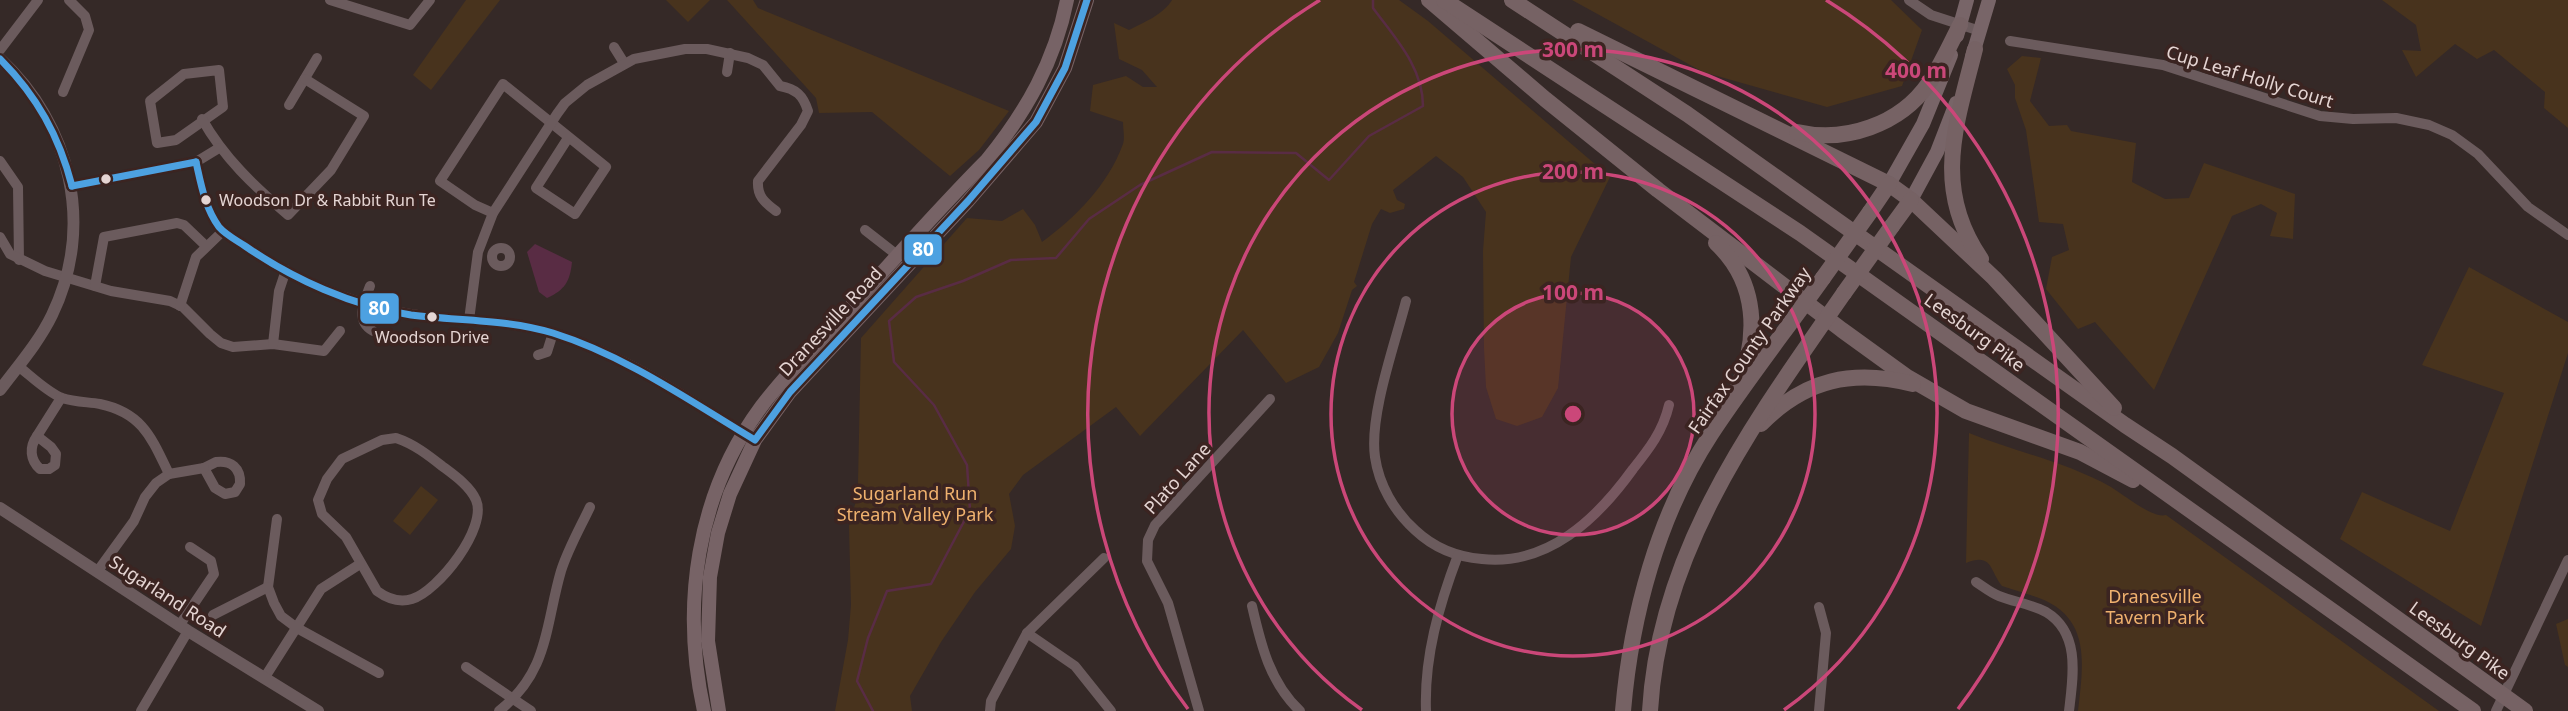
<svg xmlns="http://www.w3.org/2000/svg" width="2568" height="711" viewBox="0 0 2568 711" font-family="'Noto Sans',sans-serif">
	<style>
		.green { fill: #48331d }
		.water { fill: #592c44 }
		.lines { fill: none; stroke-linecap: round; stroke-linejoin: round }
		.stream { stroke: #592c44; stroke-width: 2.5 }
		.minor { stroke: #6b5b5d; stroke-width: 10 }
		.tertiary { stroke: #6b5b5d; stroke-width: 12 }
		.secondary { stroke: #786568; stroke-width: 14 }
		.primary { stroke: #776366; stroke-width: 14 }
		.trunk { stroke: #766264; stroke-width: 16 }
		.trunk-bridge { stroke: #766264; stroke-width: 16 }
		.bus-1-casing { stroke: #3b2421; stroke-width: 12 }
		.bus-1 { stroke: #4da1e1; stroke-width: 7 }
		.ring { fill: none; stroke: #cb4779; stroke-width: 3.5 }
		.bus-dot { fill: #e5d5d3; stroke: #3b2421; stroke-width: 2.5 }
		.labels { text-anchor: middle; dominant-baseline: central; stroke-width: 7; stroke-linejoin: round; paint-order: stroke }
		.bus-label { font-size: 16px; fill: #e5d5d3; stroke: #3b2421; text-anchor: start }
		.street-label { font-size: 18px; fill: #e5d5d3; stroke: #3b2421 }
		.park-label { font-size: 18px; fill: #efb16e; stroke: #3b2421 }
		.centre { fill: #cb4779; stroke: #3b2421; stroke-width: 3.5 }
		.ring-label { font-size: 21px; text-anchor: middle; font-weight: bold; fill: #cb4779; stroke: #3b2421; stroke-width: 7; stroke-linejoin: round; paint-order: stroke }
		.line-badge { stroke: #3b2421; stroke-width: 2.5 }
		.badge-label { font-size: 19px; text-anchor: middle; font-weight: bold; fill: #fff }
	</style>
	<rect width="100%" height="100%" fill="#352927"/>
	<g class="green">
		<path d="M466,0H500L431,90L413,75Z"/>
		<path d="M666,0H710L688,22Z"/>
		<path d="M727,0H753L758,8L1009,111L979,150L950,176L872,112L819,113L816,98Z"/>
		<path d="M1172,0H1399L1428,21L1610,177L1571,257L1558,388L1542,417L1517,426L1496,419L1486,387L1484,348L1483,251L1486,212L1463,177L1436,156L1393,190L1397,200L1405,204L1404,209L1390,213L1381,209L1372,224L1354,282L1357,286L1352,290L1338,333L1319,367L1286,383L1243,330L1140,436L1116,407L1023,475L1009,494L1015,526L1011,549L975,592L941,642L910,696L912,711H835L848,640L851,605L849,526L857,497L858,483L861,338L967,218L1002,221L1023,209L1035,225L1042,242C1076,217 1108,185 1123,144C1125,138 1123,129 1123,122L1090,111L1093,85L1126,76L1143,87H1157L1142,70L1119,59L1114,23L1129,30C1143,23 1164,14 1172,0Z"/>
		<path d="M1572,0H1891L1922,30L1902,86L1827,107L1703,72Z"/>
		<path d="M2382,0H2568V128L2544,108L2545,92L2494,50L2477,59L2455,44L2416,77L2402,50L2421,51L2416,25Z"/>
		<path d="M2022,56L2041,58L2030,101L2049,126L2067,125L2071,131L2136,143L2132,182L2165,199L2189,198L2204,163L2295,194L2293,239L2270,236L2277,213L2261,204L2232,216L2154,390L2095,322L2078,329L2046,289L2052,257L2069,250L2063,224L2039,222L2026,130L2015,98V85L2007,69Z"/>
		<path d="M2469,267L2568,322V353L2481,626L2340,539L2362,492L2450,531L2504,393L2422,365Z"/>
		<path d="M1969,433C2016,452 2066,462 2111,487C2124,495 2153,519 2166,515L2439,711H2078C2083,666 2092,618 2039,598C2026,593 2014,590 2002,586C1990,572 1993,552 1966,563Z"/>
		<path d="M421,486L438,500L410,535L393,521Z"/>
		<path d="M2568,619V667L2565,665L2556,624Z"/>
	</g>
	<path class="water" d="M535,244L572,262C570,281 565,290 547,298L539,292L527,252Z"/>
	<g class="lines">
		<path class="stream" d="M873,711L857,681L868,638L887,591L931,584L970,510L967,465L934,405L894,362L889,321L916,297L963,281L1011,260L1056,258L1089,219L1140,185L1212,152L1296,153L1329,180L1369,136L1423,106C1423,67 1395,38 1373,8V0"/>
		<g class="minor">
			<path d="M330,0L410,25L430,0"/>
			<path d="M1909,0L1931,15L1980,31"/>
			<path d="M2010,41L2163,65L2320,116L2353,119L2396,118L2429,125L2452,135L2478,154L2528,207L2568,235"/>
			<path d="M614,47L624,63"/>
			<path d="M0,50L38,0"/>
			<path d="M219,70L223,107L176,140L157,143L150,101L184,74Z"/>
			<path d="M727,72L730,53"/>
			<path d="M63,92L89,30L85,16L69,0"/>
			<path d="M289,105L317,58"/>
			<path d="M202,119C224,158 254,186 288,215L331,170L364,116L305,79"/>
			<path d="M0,161L18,187L19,260"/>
			<path d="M196,162C201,184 207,214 223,231C226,235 232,237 236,240C284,275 346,303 405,313C453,322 504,319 552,333C623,353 686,398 749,436"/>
			<path d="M72,186L196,162L219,148"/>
			<path d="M493,213L475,205L440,181L503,84L606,167L575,214L536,188L568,138"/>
			<path d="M865,230L897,255"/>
			<path d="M0,237L10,254L45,271L111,291L170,301L183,307L210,334L221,343L233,347L273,344L324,351L340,331"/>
			<circle cx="501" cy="257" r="9"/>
			<path d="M95,286L104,237L177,223L184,225L206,246"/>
			<path d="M370,286C364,302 355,321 373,331"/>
			<path d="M1406,301C1395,344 1369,415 1375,457C1379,485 1394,511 1415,530C1433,547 1457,557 1482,559C1548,566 1597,519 1633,469C1649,449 1663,431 1669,405"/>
			<path d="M180,306L196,257L223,231"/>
			<path d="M469,320L478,252L493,213L557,114L565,103L587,85L634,59L685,49H707L748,58L763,65L780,86C796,89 803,95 808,111L801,125L758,181C757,196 764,202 776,211"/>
			<path d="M273,344L279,291L286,270"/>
			<path d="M538,355L547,352L553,333"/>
			<path d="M18,366C31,376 47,392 62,398C74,402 88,402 100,404C143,413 152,439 169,474"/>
			<path d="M37,436L51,447L56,454L55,465L49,469H40C30,460 29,447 37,436Z"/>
			<path d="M37,436L61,398"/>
			<path d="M396,438C414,444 428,455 442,466C454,475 470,486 476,500C488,528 438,591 412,599C399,603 388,599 377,591L346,537L322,514L318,500L327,479L342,459L382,440Z"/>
			<path d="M216,462C231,460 241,468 240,484L235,492L225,494L215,488L204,468Z"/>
			<path d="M277,519L268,587L274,603L281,616L297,628L379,673"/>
			<path d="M97,572L134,521L145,497L156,483L169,474L204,468"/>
			<path d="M1976,582C1984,587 1991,593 1999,596C2014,602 2031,604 2046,612C2081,633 2073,677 2069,711"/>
			<path d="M1252,606C1261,645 1270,683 1300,711"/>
			<path d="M1819,607L1826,633L1819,711"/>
			<path d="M213,615L268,587"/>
			<path d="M179,626L214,574L211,561L190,547"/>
			<path d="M1027,633L1075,666L1111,711"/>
			<path d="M466,667L531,711"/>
			<path d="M265,677L321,589L360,564"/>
			<path d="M141,711L188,631"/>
			<path d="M499,711C549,672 545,626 561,571C568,549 580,528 590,507"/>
			<path d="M990,711L991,701L1027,633L1104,558"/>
			<path d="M1199,711L1168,603L1147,561L1148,540L1155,525L1270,399"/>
			<path d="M1426,711C1424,657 1439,605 1458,555"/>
			<path d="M2496,711L2568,560"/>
		</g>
		<g class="tertiary">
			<path d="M0,59C71,124 95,226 52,315C39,342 18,366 0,390"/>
			<path d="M0,508L188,631L318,711"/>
		</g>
		<g class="secondary">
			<path d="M1957,36L1967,0"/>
			<path d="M1972,57L1989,0"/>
			<path d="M1889,184L1923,124L1951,55"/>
			<path d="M1911,200L1937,152L1956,103"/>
		</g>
		<g class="primary">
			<path d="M704,711C681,606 696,495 761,407C790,368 825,336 857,300C900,253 942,205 987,160C1026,112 1055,61 1067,0"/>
			<path d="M719,711L708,641L710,577L718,533L730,494L755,440L790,392L968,201L1036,122L1065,68L1087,0"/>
		</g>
		<g class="trunk">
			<path d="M1429,0L1545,99L1658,190L1842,330L1907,377L1966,411L2080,452L2133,480"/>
			<path d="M1444,0L1800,233L2473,711"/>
			<path d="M1512,0L1687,114L2125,425L2172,456L2525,711"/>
			<path d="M1578,31L1889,184L1911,200L1994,278L2114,408"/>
			<path d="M1975,49C1956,125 1932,188 1981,259"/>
			<path d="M1797,132C1845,143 1900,125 1929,83C1941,65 1950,45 1960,25"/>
			<path d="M1870,212L1889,184"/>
			<path d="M1892,226L1911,200"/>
			<path d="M1716,243C1758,282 1759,337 1738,387"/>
			<path d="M1761,424C1805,379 1853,369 1913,384"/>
			<path d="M1623,711C1631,616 1658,515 1711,434C1746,381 1786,330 1823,278"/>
			<path d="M1650,711C1659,550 1755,421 1844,293"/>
		</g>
		<g class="trunk-bridge">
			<path d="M1823,278L1870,212"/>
			<path d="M1844,293L1892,226"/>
		</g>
		<defs>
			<g id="bus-1">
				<path d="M0,59C37,96 59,136 72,186"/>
				<path d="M196,162C201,184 205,208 219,227C226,235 236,240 245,246C293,279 352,306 411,315C458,321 507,319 553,333C626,356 690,401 755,440L790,392L968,201L1036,122L1065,68L1087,0"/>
				<path d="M72,186L196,162"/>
			</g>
		</defs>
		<use href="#bus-1" class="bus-1-casing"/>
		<use href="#bus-1" class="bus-1"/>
	</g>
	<circle cx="1573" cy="414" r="121" fill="#cb4779" fill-opacity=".12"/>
	<g class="ring">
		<circle cx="1573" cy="414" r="121"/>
		<circle cx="1573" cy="414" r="242"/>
		<path d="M1362 710A364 364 0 1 1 1784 710"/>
		<path d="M1188 709A485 485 0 0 1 1320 0M1826 0A485 485 0 0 1 1958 709"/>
	</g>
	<g class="bus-dot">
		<circle cx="106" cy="179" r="6"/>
		<circle cx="206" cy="200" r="6"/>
		<circle cx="432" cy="317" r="6"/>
	</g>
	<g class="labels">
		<g class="bus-label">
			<text x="219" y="200">Woodson Dr &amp; Rabbit Run Te</text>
			<text x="432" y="337" text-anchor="middle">Woodson Drive</text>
		</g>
		<g class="street-label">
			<text transform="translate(2250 76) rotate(17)">Cup Leaf Holly Court</text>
			<text transform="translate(830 321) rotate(-47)">Dranesville Road</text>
			<text transform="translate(1975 332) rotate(36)">Leesburg Pike</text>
			<text transform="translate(1749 350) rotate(-55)">Fairfax County Parkway</text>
			<text transform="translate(1177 478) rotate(-48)">Plato Lane</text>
			<text transform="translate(168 596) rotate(33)">Sugarland Road</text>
			<text transform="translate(2460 640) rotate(36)">Leesburg Pike</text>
		</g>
		<g class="park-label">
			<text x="915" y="493">Sugarland Run<tspan x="915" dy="21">Stream Valley Park</tspan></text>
			<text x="2155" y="596">Dranesville<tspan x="2155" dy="21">Tavern Park</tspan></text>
		</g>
	</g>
	<circle cx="1573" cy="414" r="10" class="centre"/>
	<g class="ring-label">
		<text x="1573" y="57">300 m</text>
		<text x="1916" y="78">400 m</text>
		<text x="1573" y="179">200 m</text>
		<text x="1573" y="300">100 m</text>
	</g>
	<g class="line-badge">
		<rect x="903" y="233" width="40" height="33" rx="7" fill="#4da1e1"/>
		<rect x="359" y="292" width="41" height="33" rx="7" fill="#4da1e1"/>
	</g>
	<g class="badge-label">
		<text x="923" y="256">80</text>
		<text x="379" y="315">80</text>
	</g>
</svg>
